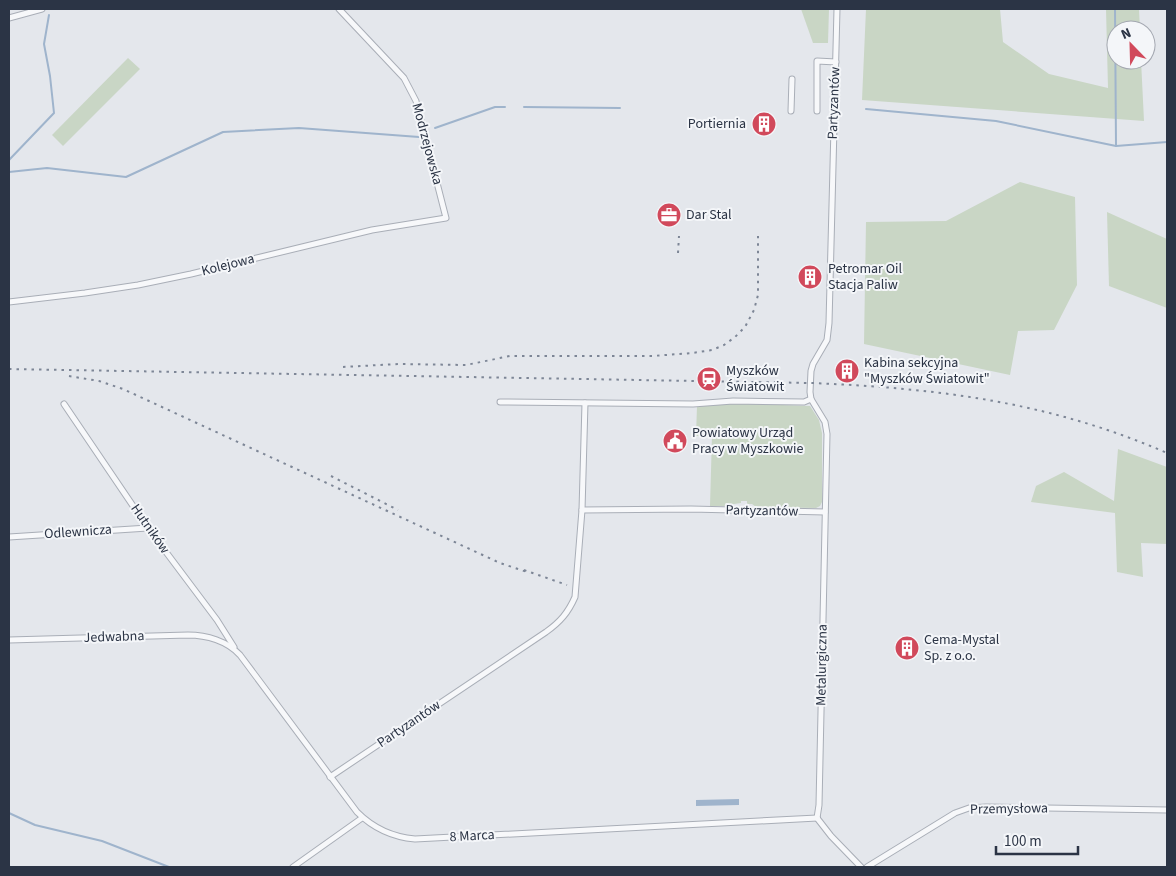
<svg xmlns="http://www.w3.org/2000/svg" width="1176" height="876" viewBox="0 0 1176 876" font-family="'Source Sans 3',sans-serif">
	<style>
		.green { fill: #c9d6c5 }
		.water { fill: #9fb4cc }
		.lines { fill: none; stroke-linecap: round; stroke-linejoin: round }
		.stream { stroke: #9fb4cc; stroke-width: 2 }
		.minor-casing { stroke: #a9aeb7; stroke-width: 7 }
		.minor { stroke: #f7f8fa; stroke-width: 5 }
		.rail { stroke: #7d8696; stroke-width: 2; stroke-dasharray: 2.5 5; stroke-linecap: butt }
		.labels { text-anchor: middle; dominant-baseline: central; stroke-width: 4; stroke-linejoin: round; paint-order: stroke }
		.street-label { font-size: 14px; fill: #2b3445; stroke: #f4f6f9 }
		.poi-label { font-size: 14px; fill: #2b3445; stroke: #f4f6f9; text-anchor: start }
	</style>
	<rect width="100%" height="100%" fill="#e4e7ec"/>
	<g class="green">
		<path d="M801,9H829L828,43H813Z"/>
		<path d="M866,9H1000L1003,42L1049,74L1108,88L1106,9H1139L1140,30H1116V60H1141L1144,121L862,100Z"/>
		<path d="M128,58L140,69L63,146L52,135Z"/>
		<path d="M1020,182L1075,197L1077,285L1054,330L1018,331L1010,375L864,344L866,222L946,221Z"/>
		<path d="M1107,212L1167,239V308L1109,286Z"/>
		<path d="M733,403L810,406L819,420L822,433V502L820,506L816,508L756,507L752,504H747V501H741V503L734,504L731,506H710L712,436H696L697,406Z"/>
		<path d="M1118,449L1167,467V544L1141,543L1143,577L1117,572L1115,513L1031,502L1036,486L1064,472L1114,501Z"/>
	</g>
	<path class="water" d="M739,799V805L696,806V800Z"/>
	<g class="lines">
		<g class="stream">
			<path d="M1115,9L1116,146"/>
			<path d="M524,107L620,108"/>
			<path d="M866,109L996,121L1116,146L1167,142"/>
			<path d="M435,128L495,107H505"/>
			<path d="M9,160L54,113L50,76L44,44L49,15"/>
			<path d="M9,172L47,168L126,177L223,132L299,128L419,137"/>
			<path d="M9,813L35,825L102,841L169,867"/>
			<path d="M9,866L10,867"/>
		</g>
		<defs>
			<g id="minor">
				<path d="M9,18L42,9"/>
				<path d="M791,111L792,79"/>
				<path d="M817,111V61L836,62"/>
				<path d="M9,302L85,293L138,285L191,274L372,230L446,218L416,101L404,78L339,9"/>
				<path d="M500,402L693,404L733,401L804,402L811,399"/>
				<path d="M64,404L148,528L217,620L234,647"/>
				<path d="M582,510L691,509L825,512"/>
				<path d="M9,537L148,528"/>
				<path d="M9,640L188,635C207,635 227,641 240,655L357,812C373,828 392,837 415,839L817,818"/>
				<path d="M330,777L546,632C560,622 568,613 575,597L582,510L585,403"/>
				<path d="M817,818L819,805L827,434L825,422L811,399L810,392L811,371L813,364L827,340L829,323L837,9"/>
				<path d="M817,818L831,836L861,867"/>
				<path d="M293,867L362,818"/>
				<path d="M867,867L955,813L969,808L986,807L1167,810"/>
			</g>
		</defs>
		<use href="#minor" class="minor-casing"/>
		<use href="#minor" class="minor"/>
		<g class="rail">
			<path d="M678,253L679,236"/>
			<path d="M343,367L398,364L466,365L510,356H652L692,353L712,350L724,345L735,337L745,327L754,310L758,295V236"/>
			<path d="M9,369L811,383C937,388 1050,402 1167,453"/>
			<path d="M69,376L99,381L123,389L500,563L530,573"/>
			<path d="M331,476L398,510"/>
			<path d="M524,570L567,585"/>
		</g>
	</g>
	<defs>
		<symbol id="building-disc" viewBox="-11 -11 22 22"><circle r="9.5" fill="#d1495b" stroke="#f4f6f9"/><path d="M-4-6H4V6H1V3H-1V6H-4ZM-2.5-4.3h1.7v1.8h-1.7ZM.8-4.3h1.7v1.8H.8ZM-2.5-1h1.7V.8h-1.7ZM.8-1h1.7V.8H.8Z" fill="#fff"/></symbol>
		<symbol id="office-disc" viewBox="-11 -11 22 22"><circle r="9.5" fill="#d1495b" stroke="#f4f6f9"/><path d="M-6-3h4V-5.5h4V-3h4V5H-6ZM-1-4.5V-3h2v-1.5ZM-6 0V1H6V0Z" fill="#fff"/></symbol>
		<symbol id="station-disc" viewBox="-11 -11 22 22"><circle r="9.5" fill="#d1495b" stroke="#f4f6f9"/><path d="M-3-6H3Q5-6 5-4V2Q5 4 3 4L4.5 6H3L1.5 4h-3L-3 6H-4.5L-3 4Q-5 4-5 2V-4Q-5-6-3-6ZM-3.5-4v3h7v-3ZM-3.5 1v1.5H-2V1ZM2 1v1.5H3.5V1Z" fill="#fff"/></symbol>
		<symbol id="civic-disc" viewBox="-11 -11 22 22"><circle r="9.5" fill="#d1495b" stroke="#f4f6f9"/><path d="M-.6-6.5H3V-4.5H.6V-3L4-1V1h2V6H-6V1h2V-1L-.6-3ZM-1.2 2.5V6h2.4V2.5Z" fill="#fff"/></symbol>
	</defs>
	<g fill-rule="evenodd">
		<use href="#building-disc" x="750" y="110" width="28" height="28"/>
		<use href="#office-disc" x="655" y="201" width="28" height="28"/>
		<use href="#building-disc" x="796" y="263" width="28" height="28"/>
		<use href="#building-disc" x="833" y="357" width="28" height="28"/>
		<use href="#station-disc" x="695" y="365" width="28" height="28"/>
		<use href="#civic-disc" x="661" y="427" width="28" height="28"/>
		<use href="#building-disc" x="893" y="634" width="28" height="28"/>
	</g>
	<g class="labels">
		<g class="street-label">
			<text transform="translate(834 103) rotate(-88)">Partyzantów</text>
			<text transform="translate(427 144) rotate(75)">Modrzejowska</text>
			<text transform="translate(228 265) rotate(-14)">Kolejowa</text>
			<text transform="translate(762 511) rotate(1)">Partyzantów</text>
			<text transform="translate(150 529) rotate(55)">Hutników</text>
			<text transform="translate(78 532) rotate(-4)">Odlewnicza</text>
			<text transform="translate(114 637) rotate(-2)">Jedwabna</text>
			<text transform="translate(822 665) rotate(-89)">Metalurgiczna</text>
			<text transform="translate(409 724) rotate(-34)">Partyzantów</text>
			<text transform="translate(1009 809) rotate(-1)">Przemysłowa</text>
			<text transform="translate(472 836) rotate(-3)">8 Marca</text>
		</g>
		<g class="poi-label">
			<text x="746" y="124" text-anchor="end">Portiernia</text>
			<text x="686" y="215">Dar Stal</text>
			<text x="828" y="269">Petromar Oil<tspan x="828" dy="16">Stacja Paliw</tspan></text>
			<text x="864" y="363">Kabina sekcyjna<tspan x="864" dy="16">"Myszków Światowit"</tspan></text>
			<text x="726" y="371">Myszków<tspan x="726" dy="16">Światowit</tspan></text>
			<text x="692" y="433">Powiatowy Urząd<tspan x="692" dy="16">Pracy w Myszkowie</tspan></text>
			<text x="924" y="640">Cema-Mystal<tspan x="924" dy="16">Sp. z o.o.</tspan></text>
		</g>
	</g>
	<rect width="1176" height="876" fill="none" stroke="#2b3445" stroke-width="20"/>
	<g transform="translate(1131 45) rotate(337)"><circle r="24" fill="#f4f6f9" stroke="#a4a8b1"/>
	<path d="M0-4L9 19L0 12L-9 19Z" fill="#d1495b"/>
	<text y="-8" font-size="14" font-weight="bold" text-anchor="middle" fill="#2b3445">N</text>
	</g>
	<path d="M996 846v8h82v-8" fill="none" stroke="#2b3445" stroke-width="2.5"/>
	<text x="1004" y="846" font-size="15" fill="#2b3445" stroke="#f4f6f9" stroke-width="4" paint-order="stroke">100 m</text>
</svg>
